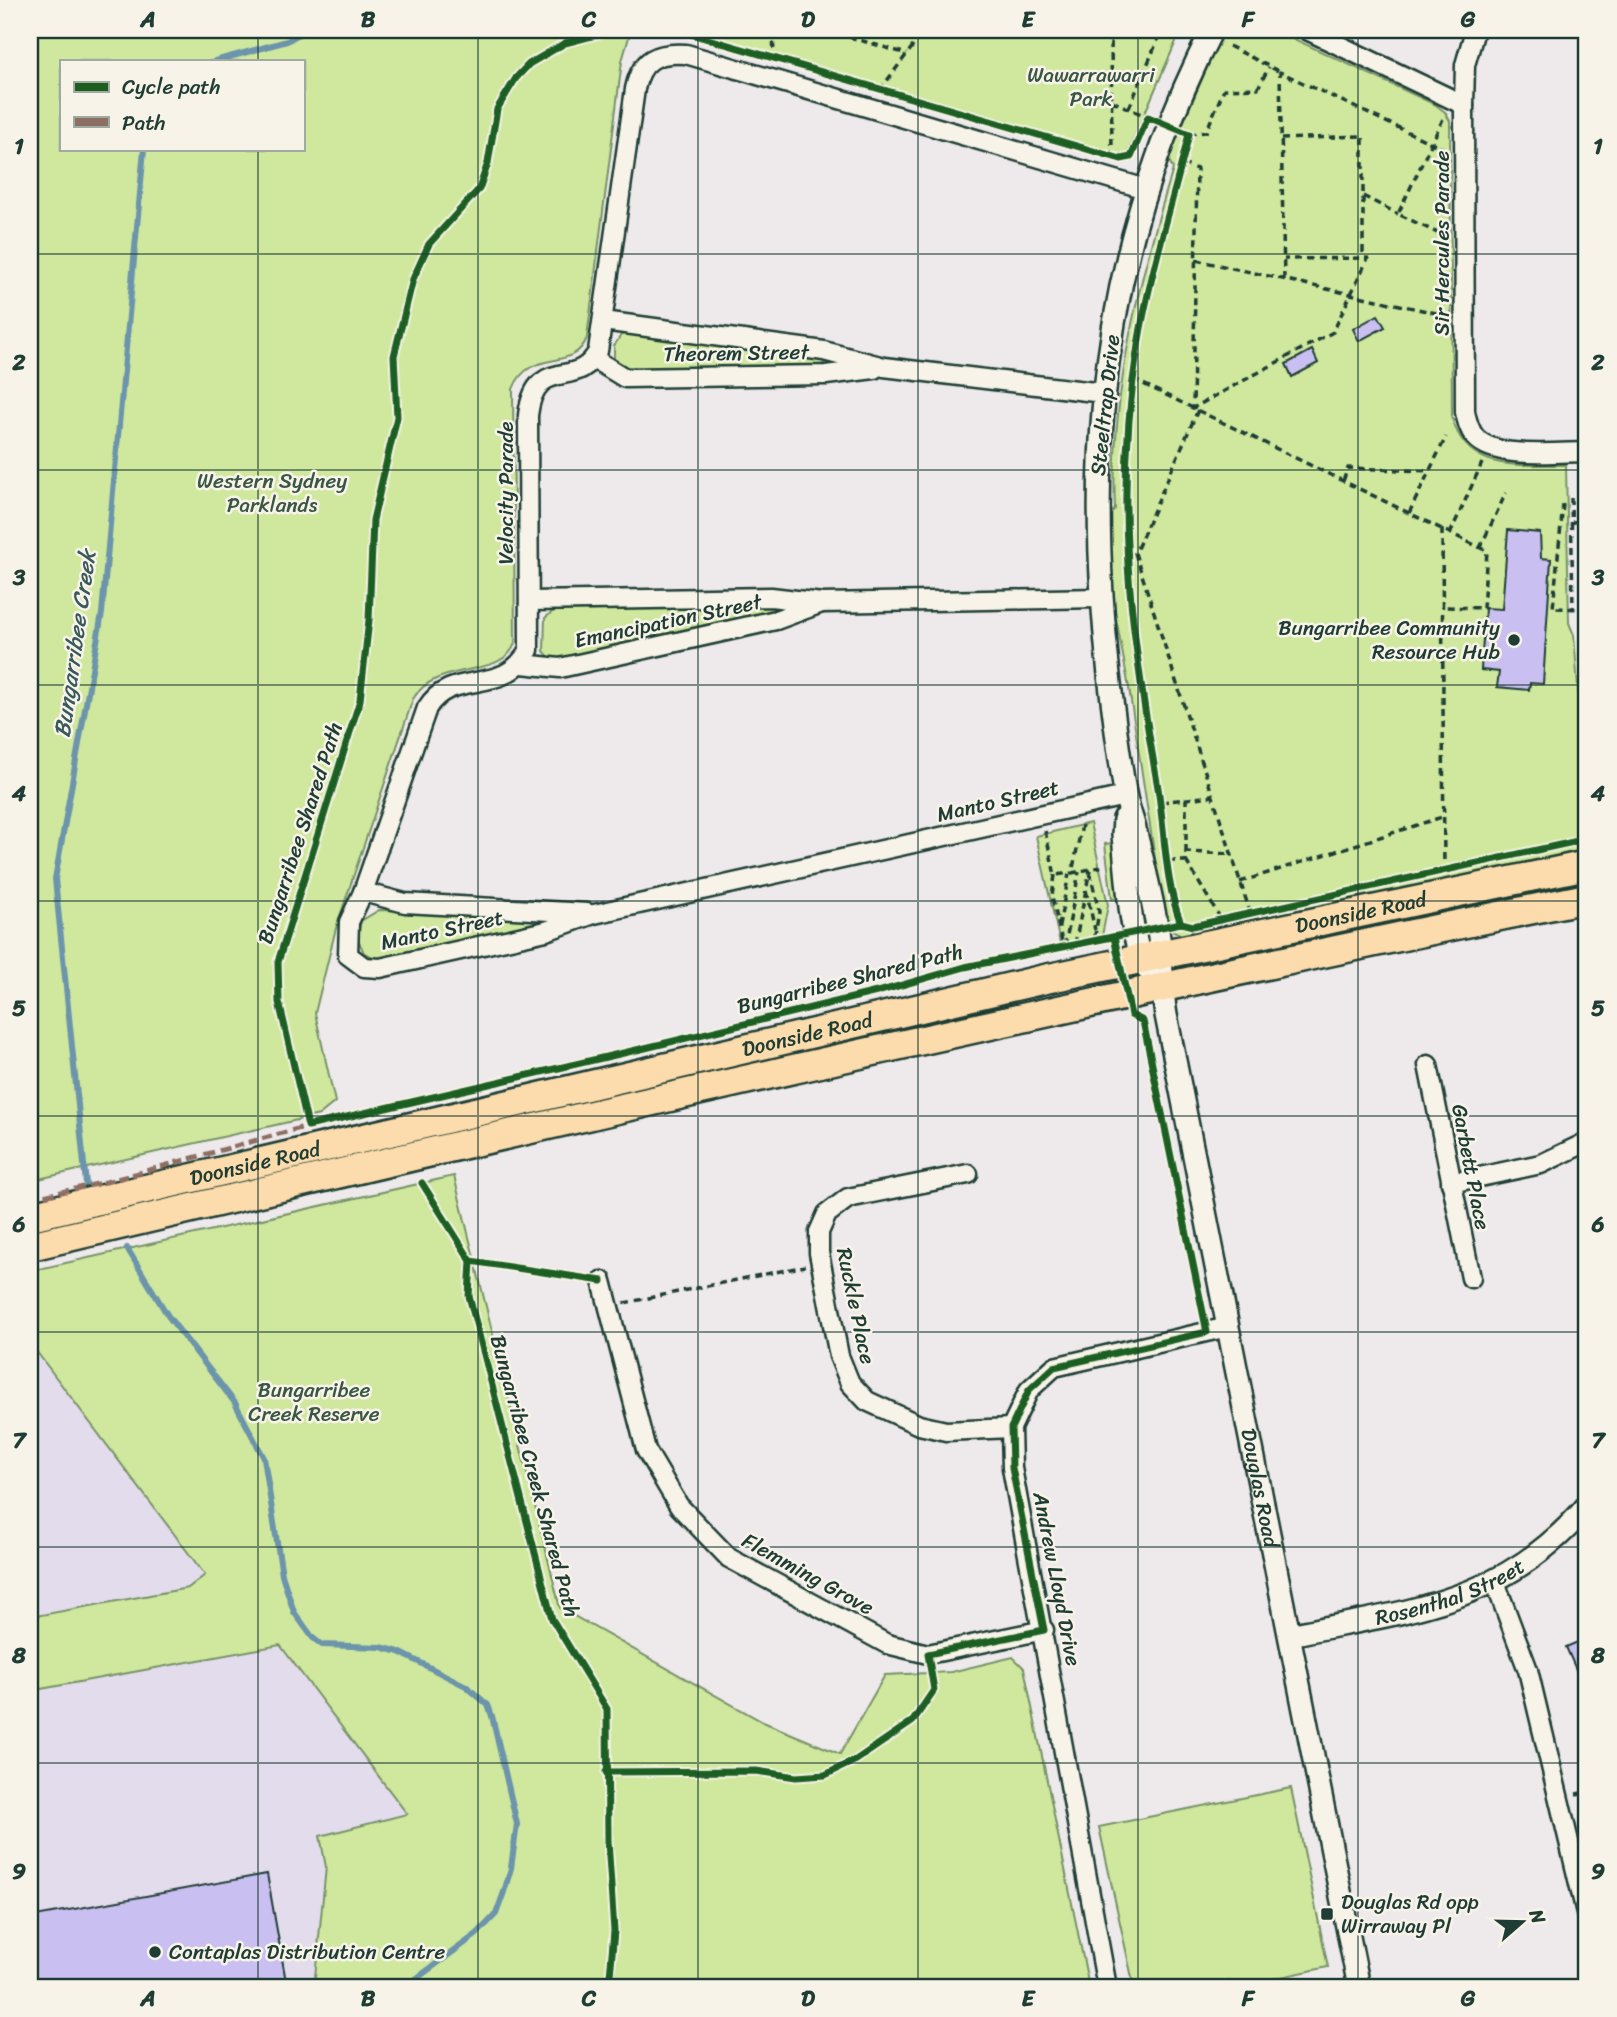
<svg xmlns="http://www.w3.org/2000/svg" width="1617" height="2017" viewBox="0 0 1617 2017" font-family="Sriracha,sans-serif">
	<style>
		.built { fill: #e3dcec }
		.green { fill: #cfe89e; stroke: #779269; stroke-width: 2; fill-rule: evenodd }
		.lines { fill: none; stroke-linecap: round; stroke-linejoin: round }
		.stream { stroke: #6c94ab; stroke-width: 6 }
		.building { fill: #cabff1; stroke: #1f3d34; stroke-width: 2 }
		.minor-casing { stroke: #1f3d34; stroke-width: 23 }
		.tertiary-casing { stroke: #1f3d34; stroke-width: 26 }
		.primary-casing { stroke: #1f3d34; stroke-width: 33 }
		.path { stroke: #1f3d34; stroke-width: 3.5; stroke-dasharray: 7 5; stroke-linecap: butt }
		.minor { stroke: #f7f3e8; stroke-width: 18 }
		.tertiary { stroke: #f7f3e8; stroke-width: 21 }
		.primary { stroke: #fcdcac; stroke-width: 28 }
		.quiet { stroke: #8d6e63; stroke-width: 5; stroke-dasharray: 10 5; stroke-linecap: butt }
		.cycleway-casing { stroke: #f7f3e8; stroke-width: 11 }
		.cycleway { stroke: #1b5e20; stroke-width: 7 }
		.grid { fill: none; stroke: #1f3d34; stroke-width: 2; stroke-opacity: 0.55 }
		.poi-dot { fill: #1f3d34; stroke: #f7f3e8; stroke-width: 2.5 }
		.labels { text-anchor: middle; dominant-baseline: central; stroke-width: 5; stroke-linejoin: round; paint-order: stroke }
		.park-label { font-size: 21px; fill: #395744; stroke: #f7f3e8 }
		.street-label { font-size: 21px; fill: #1f3d34; stroke: #f7f3e8 }
		.poi-label { font-size: 21px; fill: #1f3d34; stroke: #f7f3e8; text-anchor: start }
		.water-label { font-size: 23px; font-style: italic; fill: #395a5c; stroke: #f7f3e8 }
		.neatline { fill: none; stroke: #1f3d34; stroke-width: 2.5 }
		.grid-label { font-size: 23px; text-anchor: middle; font-weight: bold; fill: #1f3d34 }
	</style>
	<rect width="100%" height="100%" fill="#eee9ea"/>
	<filter id="ink" filterUnits="userSpaceOnUse"><feTurbulence type="fractalNoise" baseFrequency=".0143" numOctaves="2"/><feDisplacementMap in="SourceGraphic" scale="14" xChannelSelector="R" yChannelSelector="G"/><feConvolveMatrix kernelMatrix="1 2 1 2 8 2 1 2 1" color-interpolation-filters="sRGB"/></filter>
	<g filter="url(#ink)">
		<g class="built">
			<path d="M30,1343L205,1575L188,1588L30,1617Z"/>
			<path d="M280,1645L407,1814L320,1836L326,1867L314,1987H30V1691Z"/>
		</g>
		<g class="green">
			<path d="M30,30H631L622,61L587,338C572,374 530,346 513,389L515,643C503,680 436,659 413,699L336,928L315,1013L335,1102L319,1115L30,1181ZM61,61H303V149H61Z"/>
			<path d="M686,30H1181L1127,154L1118,155L723,40L715,42L711,36L688,37Z"/>
			<path d="M1223,30H1275L1436,105L1445,112L1450,121L1452,418C1468,474 1519,464 1566,465L1569,623L1574,635L1587,804V854L1187,938L1168,928L1164,918L1129,688L1111,591L1107,518L1115,509C1110,393 1139,280 1173,169L1168,158Z"/>
			<path d="M629,333L822,359L824,363L821,366L623,370L614,361V346L621,335Z"/>
			<path d="M774,606V612L562,661L550,658L544,651L545,618L556,609Z"/>
			<path d="M1090,823L1108,905L1102,936L1060,943L1036,836Z"/>
			<path d="M1114,843L1120,898L1112,899L1105,844Z"/>
			<path d="M379,910L541,916L546,922L378,959L364,953L357,937L361,921Z"/>
			<path d="M454,1176L560,1608L763,1722L840,1754L885,1675L951,1672L1013,1657L1024,1668L1089,1987H314L326,1867L320,1836L407,1814L280,1645L30,1691V1617L188,1588L205,1575L30,1343V1271Z"/>
			<path d="M1291,1788L1328,1967L1234,1987L1230,1981L1197,1987H1134L1099,1827Z"/>
		</g>
		<g class="lines">
			<g class="stream">
				<path d="M215,61L287,41L306,30"/>
				<path d="M86,1184L55,879L102,613L144,149"/>
				<path d="M127,1248L168,1316L235,1403L264,1458L282,1575L294,1612L313,1638L322,1645L381,1647L399,1652L466,1686L488,1705L492,1716L517,1824L511,1868L504,1892L496,1914L477,1934L405,1987"/>
			</g>
		</g>
		<g class="building">
			<path d="M1378,315L1385,327L1359,341L1353,329Z"/>
			<path d="M1312,350L1318,363L1292,377L1286,364Z"/>
			<path d="M1508,530L1540,533L1541,558L1551,559L1543,684L1530,683L1529,690L1497,687L1499,672L1481,670L1485,608L1502,609Z"/>
			<path d="M1587,1638V1678L1581,1681L1566,1647Z"/>
			<path d="M267,1874L287,1987H30V1917Z"/>
		</g>
		<g class="lines">
			<defs>
				<g id="minor">
					<path d="M1307,30L1464,105L1465,412C1467,421 1469,430 1475,437C1496,460 1558,452 1587,452"/>
					<path d="M1464,105L1465,65L1475,30"/>
					<path d="M603,321L824,351L884,367L1103,393"/>
					<path d="M594,359L625,378L826,375L874,369"/>
					<path d="M530,601L771,597L822,603L1100,598"/>
					<path d="M522,664L560,668L776,620L819,604"/>
					<path d="M1125,796L594,914L546,931L380,968L364,967L348,955L349,922L363,892L427,708C452,667 503,698 529,650L528,415C536,353 577,392 598,351L635,89C641,59 657,52 686,54L1146,189"/>
					<path d="M363,892L405,903L587,913"/>
					<path d="M1428,1065L1471,1278"/>
					<path d="M968,1174L848,1198L827,1214L819,1232V1253L839,1356L850,1383L867,1401L919,1425L946,1431L1011,1428"/>
					<path d="M1451,1183L1541,1164L1587,1142"/>
					<path d="M602,1281L646,1450L679,1506L729,1558L887,1644L928,1654L1044,1630"/>
					<path d="M1495,1582L1528,1670L1587,1917"/>
					<path d="M1107,1987L1012,1468L1011,1428L1029,1390L1054,1367L1228,1327"/>
				</g>
				<g id="tertiary">
					<path id="s1" d="M1212,30C1083,283 1081,518 1125,792C1127,806 1133,819 1136,833C1144,865 1152,898 1158,931C1163,959 1161,987 1166,1015L1359,1987"/>
					<path d="M1124,819L1123,835C1126,866 1130,947 1147,969"/>
					<path id="s2" d="M1290,1635C1409,1610 1503,1605 1587,1506"/>
				</g>
				<g id="primary">
					<path id="s3" d="M30,1216L1045,979L1587,865"/>
					<path d="M30,1246C547,1124 1066,1004 1587,898"/>
				</g>
			</defs>
			<use href="#minor" class="minor-casing"/>
			<use href="#tertiary" class="tertiary-casing"/>
			<use href="#primary" class="primary-casing"/>
			<g class="path">
				<path d="M773,30L774,58"/>
				<path d="M826,30L907,54"/>
				<path d="M1111,30L1112,157"/>
				<path d="M1229,46L1280,72"/>
				<path d="M880,90L925,30"/>
				<path d="M1112,101L1148,117"/>
				<path d="M1129,108L1162,30"/>
				<path d="M1443,119L1398,214L1446,237"/>
				<path d="M1189,134L1206,132L1224,89L1258,88L1269,67"/>
				<path d="M1281,139L1363,136V257"/>
				<path d="M1182,164L1197,169L1193,408L1333,332L1368,258L1284,259"/>
				<path d="M1363,196L1398,214"/>
				<path d="M1196,260L1445,315"/>
				<path d="M1284,280L1280,72L1446,150"/>
				<path d="M1133,379L1487,551L1483,608L1443,607"/>
				<path d="M1198,410L1135,553L1250,912"/>
				<path d="M1343,481L1348,468L1429,471"/>
				<path d="M1571,498L1573,610"/>
				<path d="M1563,504L1553,608L1587,609"/>
				<path d="M1409,513L1446,437"/>
				<path d="M1572,522L1587,521"/>
				<path d="M1442,529L1444,872"/>
				<path d="M1450,534L1482,463"/>
				<path d="M1480,548L1506,493"/>
				<path d="M1125,554L1135,553"/>
				<path d="M1161,802L1212,796"/>
				<path d="M1082,825L1072,873L1104,866"/>
				<path d="M1045,831L1055,875L1071,873"/>
				<path d="M1186,852V799"/>
				<path d="M1169,861H1186V852L1231,854"/>
				<path d="M1186,861L1221,919"/>
				<path d="M1090,872L1099,912L1094,941"/>
				<path d="M1055,875L1052,896L1063,946"/>
				<path d="M1240,882L1445,816"/>
				<path d="M1086,890L1095,930"/>
				<path d="M1059,926L1069,874"/>
				<path d="M1075,944L1090,870"/>
				<path d="M1065,946L1079,872"/>
				<path d="M624,1303L805,1266"/>
				<path d="M1576,1794L1587,1792"/>
			</g>
			<use href="#minor" class="minor"/>
			<use href="#tertiary" class="tertiary"/>
			<use href="#primary" class="primary"/>
			<path class="quiet" d="M30,1199L106,1182L308,1126"/>
			<defs>
				<g id="cycleway">
					<path d="M615,30L565,43L529,64L516,78L497,109L488,163L479,189L429,244L413,279L394,356L397,417L373,520L369,620L360,700L278,962L279,1002L308,1126L645,1048L881,991L965,967L1181,923L1193,926L1587,839"/>
					<path d="M677,30L1121,159L1131,157L1148,117L1189,134C1172,204 1150,273 1138,345C1113,501 1130,629 1157,782C1165,826 1164,882 1181,923"/>
					<path d="M422,1183L471,1261L469,1296L552,1619L607,1709L608,1841L614,1931L609,1987"/>
					<path d="M471,1261L602,1281"/>
					<path d="M606,1772L756,1771L796,1777L825,1775L856,1760L913,1721L934,1690L928,1654L1044,1630L1012,1468L1011,1428L1029,1390L1054,1367L1207,1332L1143,1021L1131,1015L1114,937"/>
				</g>
			</defs>
			<use href="#cycleway" class="cycleway-casing"/>
			<use href="#cycleway" class="cycleway"/>
		</g>
	</g>
	<path class="grid" d="M258,30V61M478,30V1987M698,30V1987M918,30V1987M1138,30V1987M1358,30V1987M258,149V1987M30,254H1587M30,470H1587M30,685H1587M30,901H1587M30,1116H1587M30,1332H1587M30,1547H1587M30,1763H1587"/>
	<g class="poi-dot">
		<circle cx="1514" cy="640" r="7"/>
		<rect x="1320" y="1907" width="14" height="14" rx="3.5"/>
		<circle cx="155" cy="1952" r="7"/>
	</g>
	<g class="labels">
		<g class="park-label">
			<text x="1091" y="75">Wawarrawarri<tspan x="1091" dy="24">Park</tspan></text>
			<text x="272" y="481">Western Sydney<tspan x="272" dy="24">Parklands</tspan></text>
			<text x="314" y="1390">Bungarribee<tspan x="314" dy="24">Creek Reserve</tspan></text>
		</g>
		<g class="street-label">
			<text transform="translate(1442 243) rotate(-90)">Sir Hercules Parade</text>
			<text transform="translate(736 353) rotate(-1)">Theorem Street</text>
			<text transform="translate(1105 405) rotate(-84)">Steeltrap Drive</text>
			<text transform="translate(506 493) rotate(-90)">Velocity Parade</text>
			<text transform="translate(668 621) rotate(-12)">Emancipation Street</text>
			<text transform="translate(998 801) rotate(-13)">Manto Street</text>
			<text transform="translate(300 833) rotate(-72)">Bungarribee Shared Path</text>
			<text stroke="none"><textPath href="#s3" startOffset="1365">Doonside Road</textPath></text>
			<text transform="translate(442 930) rotate(-12)">Manto Street</text>
			<text transform="translate(850 979) rotate(-14)">Bungarribee Shared Path</text>
			<text stroke="none"><textPath href="#s3" startOffset="798">Doonside Road</textPath></text>
			<text stroke="none"><textPath href="#s3" startOffset="231">Doonside Road</textPath></text>
			<text transform="translate(1471 1167) rotate(79)">Garbett Place</text>
			<text transform="translate(856 1306) rotate(78)">Ruckle Place</text>
			<text transform="translate(535 1476) rotate(75)">Bungarribee Creek Shared Path</text>
			<text stroke="none"><textPath href="#s1" startOffset="1491">Douglas Road</textPath></text>
			<text transform="translate(808 1574) rotate(29)">Flemming Grove</text>
			<text transform="translate(1057 1579) rotate(79)">Andrew Lloyd Drive</text>
			<text stroke="none"><textPath href="#s2" startOffset="166">Rosenthal Street</textPath></text>
		</g>
		<g class="poi-label">
			<text x="1500" y="628" text-anchor="end">Bungarribee Community<tspan x="1500" dy="24">Resource Hub</tspan></text>
			<text x="1341" y="1902">Douglas Rd opp<tspan x="1341" dy="24">Wirraway Pl</tspan></text>
			<text x="169" y="1952">Contaplas Distribution Centre</text>
		</g>
		<g class="water-label">
			<text transform="translate(75 644) rotate(-82)">Bungarribee Creek</text>
		</g>
	</g>
	<rect width="1617" height="2017" fill="none" stroke="#f7f3e8" stroke-width="77"/>
	<rect x="60" y="60" width="245" height="91" fill="#f7f3e8" stroke="#a1aaa0" stroke-width="2"/>
	<rect x="74" y="82" width="35" height="10" fill="#1b5e20" stroke="#a1aaa0" stroke-width="2"/>
	<text x="122" y="94" font-size="21" fill="#1f3d34">Cycle path</text>
	<rect x="74" y="117" width="35" height="10" fill="#8d6e63" stroke="#a1aaa0" stroke-width="2"/>
	<text x="122" y="130" font-size="21" fill="#1f3d34">Path</text>
	<g transform="translate(1522 1922) rotate(70)" stroke="#f7f3e8" stroke-width="5" paint-order="stroke">
	<path d="M0-5L12 26L0 18L-12 26Z" fill="#1f3d34"/>
	<text y="-10" font-size="19" font-weight="bold" text-anchor="middle" fill="#1f3d34">N</text>
	</g>
	<rect x="38" y="38" width="1540" height="1941" class="neatline"/>
	<g class="grid-label">
		<text x="148" y="27">A</text>
		<text x="368" y="27">B</text>
		<text x="589" y="27">C</text>
		<text x="808" y="27">D</text>
		<text x="1028" y="27">E</text>
		<text x="1248" y="27">F</text>
		<text x="1468" y="27">G</text>
		<text x="19" y="154">1</text>
		<text x="1598" y="154">1</text>
		<text x="19" y="370">2</text>
		<text x="1598" y="370">2</text>
		<text x="19" y="585">3</text>
		<text x="1598" y="585">3</text>
		<text x="19" y="801">4</text>
		<text x="1598" y="801">4</text>
		<text x="19" y="1016">5</text>
		<text x="1598" y="1016">5</text>
		<text x="19" y="1232">6</text>
		<text x="1598" y="1232">6</text>
		<text x="19" y="1448">7</text>
		<text x="1598" y="1448">7</text>
		<text x="19" y="1663">8</text>
		<text x="1598" y="1663">8</text>
		<text x="19" y="1879">9</text>
		<text x="1598" y="1879">9</text>
		<text x="148" y="2006">A</text>
		<text x="368" y="2006">B</text>
		<text x="589" y="2006">C</text>
		<text x="808" y="2006">D</text>
		<text x="1028" y="2006">E</text>
		<text x="1248" y="2006">F</text>
		<text x="1468" y="2006">G</text>
	</g>
</svg>
